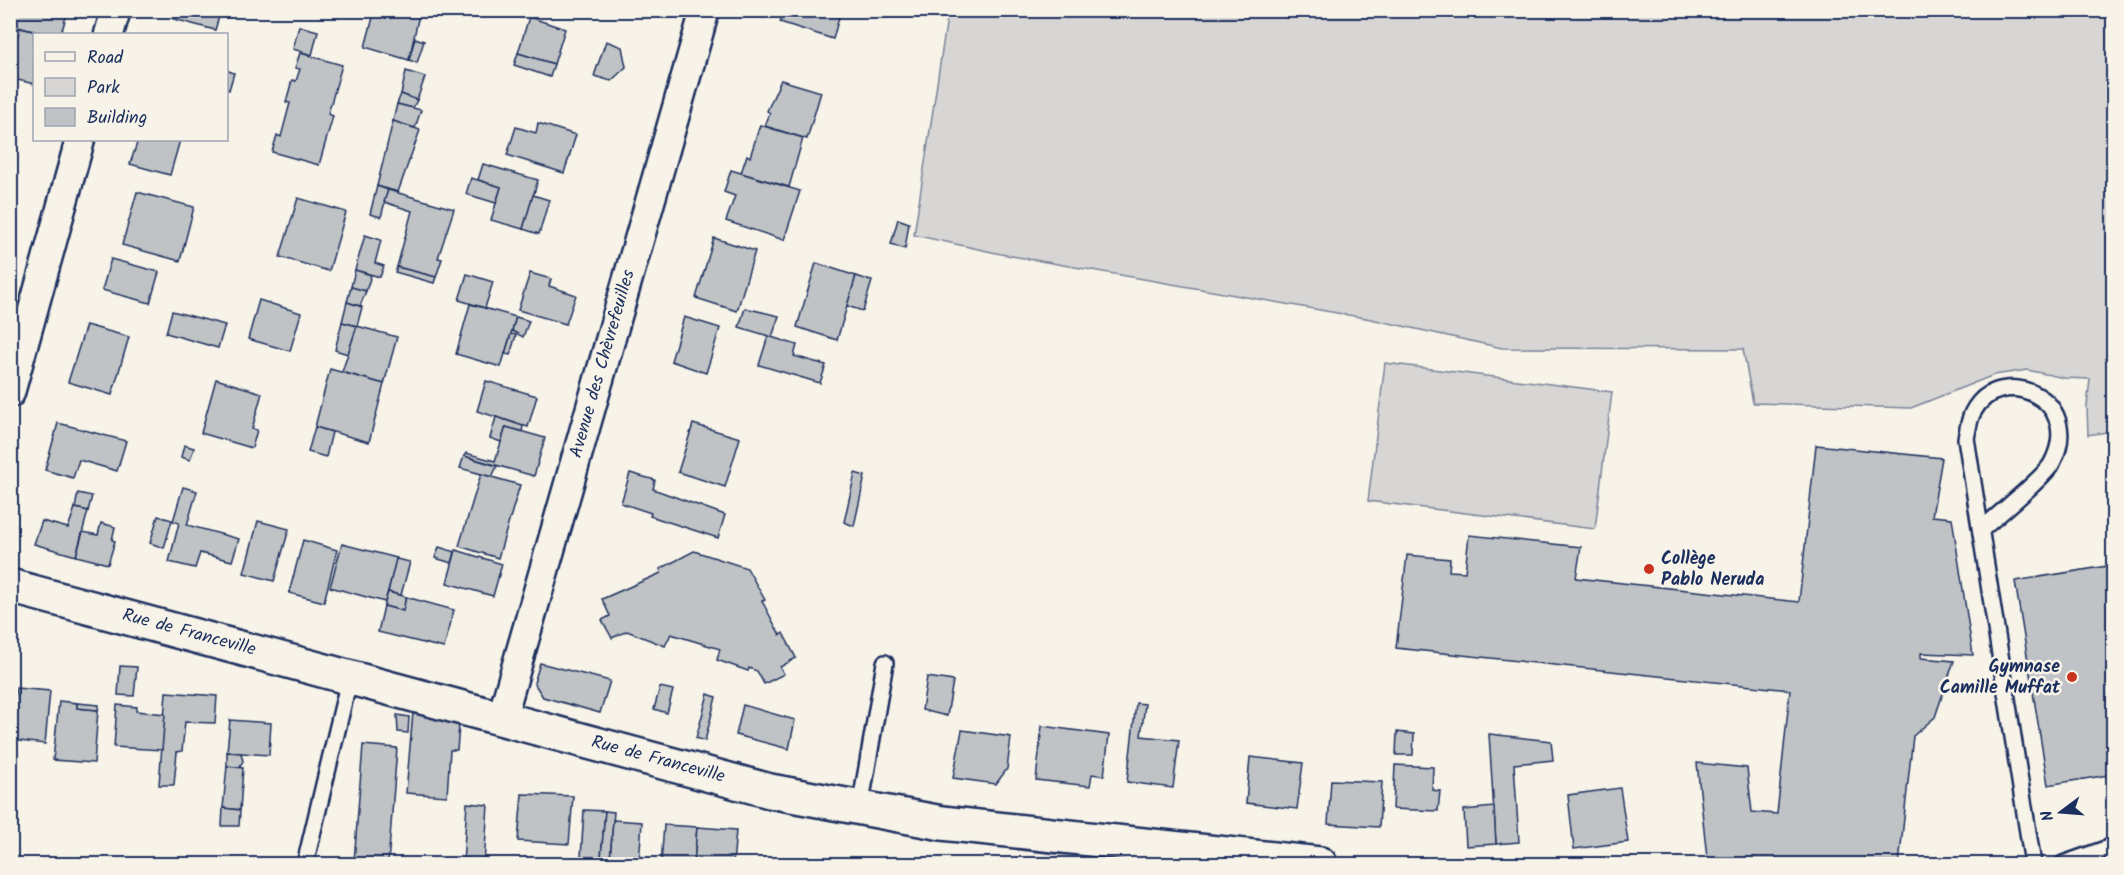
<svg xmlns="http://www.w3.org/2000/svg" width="2124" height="875" viewBox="0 0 2124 875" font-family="Kalam,sans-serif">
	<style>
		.green { fill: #d7d6d4; stroke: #798299; stroke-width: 1.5 }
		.building { fill: #c0c3c5; stroke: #1b2f5e; stroke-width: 1.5 }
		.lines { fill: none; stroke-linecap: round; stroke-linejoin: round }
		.lane-casing { stroke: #1b2f5e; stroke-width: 20 }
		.street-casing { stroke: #1b2f5e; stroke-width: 33 }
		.secondary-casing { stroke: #1b2f5e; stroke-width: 38 }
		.lane { stroke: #f7f3e8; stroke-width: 15 }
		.street { stroke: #f7f3e8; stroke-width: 28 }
		.secondary { stroke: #f7f3e8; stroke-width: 33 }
		.poi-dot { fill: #c8321e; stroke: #f7f3e8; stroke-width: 2 }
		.labels { text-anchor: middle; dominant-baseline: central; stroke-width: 5; stroke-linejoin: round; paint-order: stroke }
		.street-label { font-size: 18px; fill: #1b2f5e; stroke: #f7f3e8 }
		.poi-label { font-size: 18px; font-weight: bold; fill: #1b2f5e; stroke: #f7f3e8; text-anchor: start }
	</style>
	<rect width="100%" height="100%" fill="#f7f3e8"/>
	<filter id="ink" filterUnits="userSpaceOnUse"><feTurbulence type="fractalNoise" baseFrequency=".0167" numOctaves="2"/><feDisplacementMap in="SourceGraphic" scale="12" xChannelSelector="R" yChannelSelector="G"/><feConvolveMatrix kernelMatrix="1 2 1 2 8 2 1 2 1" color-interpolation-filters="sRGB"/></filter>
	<g filter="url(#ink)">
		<g class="green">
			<path d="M948,11H2113V431L2088,435L2087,406L2090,379L2064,378L2027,370L1994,375L1911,408L1753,403L1743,349L1502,348L1371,319L1001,254L914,235Z"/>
			<path d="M1385,363L1612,392L1595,529L1368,501Z"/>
		</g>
		<g class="building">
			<path d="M10,10H68L61,34H45L10,25Z"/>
			<path d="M176,10H221L215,30L174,19Z"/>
			<path d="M375,10H420L409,60L365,47Z"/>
			<path d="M784,10H841L833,39L780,22Z"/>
			<path d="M529,17L565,29L554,64L518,53Z"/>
			<path d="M299,26L318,31L312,55L293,49Z"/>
			<path d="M20,28L45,34H34V84L10,78V62Z"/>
			<path d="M415,38L424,41L417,63L409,60Z"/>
			<path d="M606,41L622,47L626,67L611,81L594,76Z"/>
			<path d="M300,53L342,65L328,114L333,116L319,165L272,152L277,135L281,137L290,103L286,102L292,80L296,81L300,69L295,68Z"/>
			<path d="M518,53L554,64L550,77L514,65Z"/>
			<path d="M226,70L234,73L229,90L226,89Z"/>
			<path d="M406,71L425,77L417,100L401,94Z"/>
			<path d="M781,80L821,92L807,139L765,126L770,113L767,111Z"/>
			<path d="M401,94L417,100L413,108L397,104Z"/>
			<path d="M397,104L421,110L415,128L393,121Z"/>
			<path d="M393,121L420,130L398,192L377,186Z"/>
			<path d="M538,123L576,135L564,173L507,155L516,127L536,133Z"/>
			<path d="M760,125L803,138L789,187L741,173L747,155L750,157Z"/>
			<path d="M138,140H180L170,175L130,164Z"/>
			<path d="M483,164L538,180L523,229L491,220L501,187L478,180Z"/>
			<path d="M731,170L800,191L784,240L726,221L735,196L724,192Z"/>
			<path d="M471,178L501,187L496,203L466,194Z"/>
			<path d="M377,186L388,190L381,217L370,214Z"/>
			<path d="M388,190L454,209L438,258L442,259L436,277L397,267L412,211L384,202Z"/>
			<path d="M137,192L194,207L180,261L122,245Z"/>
			<path d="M533,195L549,200L539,234L523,229Z"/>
			<path d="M298,198L346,212L329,271L280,257Z"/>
			<path d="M898,219L909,223L905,249L891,244Z"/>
			<path d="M365,235L381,240L375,263L384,266L380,277L355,270Z"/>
			<path d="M714,238L755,251L737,311L696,298Z"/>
			<path d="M111,259L159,272L150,303L102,290Z"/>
			<path d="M816,263L856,276L837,340L797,327Z"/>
			<path d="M397,267L436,277L434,283L395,272Z"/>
			<path d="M355,270L371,275L366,291L351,287Z"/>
			<path d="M530,273L551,279L549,286L576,295L566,324L518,310Z"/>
			<path d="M467,274L493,282L485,308L459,300Z"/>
			<path d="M856,276L872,281L863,311L847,306Z"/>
			<path d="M351,287L366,291L360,306L347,302Z"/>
			<path d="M259,300L301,313L290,351L248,339Z"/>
			<path d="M347,302L362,307L357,326L342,322Z"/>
			<path d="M470,304L516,317L501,367L456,354Z"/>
			<path d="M745,308L779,316L772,337L739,327Z"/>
			<path d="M172,311L225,325L218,348L166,333Z"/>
			<path d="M516,317L529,321L523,337L512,331Z"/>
			<path d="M684,317L720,328L706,373L671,361Z"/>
			<path d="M342,322L357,326L348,354L335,350Z"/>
			<path d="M86,325L129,337L112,395L68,382Z"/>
			<path d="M357,326L397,337L384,384L342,372Z"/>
			<path d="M511,334L516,335L510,355L505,354Z"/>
			<path d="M768,336L797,345L794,356L826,365L820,383L759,365Z"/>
			<path d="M330,369L384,384L369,442L315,427Z"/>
			<path d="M216,379L262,393L252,429L257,430L252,448L201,433Z"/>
			<path d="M486,381L537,396L528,427L477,411Z"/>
			<path d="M496,417L523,426L522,432L506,427L501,442L490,438Z"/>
			<path d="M58,423L126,441L117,471L79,460L73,478L45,470Z"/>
			<path d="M693,424L740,438L725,487L678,472Z"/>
			<path d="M315,427L332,432L326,457L308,452Z"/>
			<path d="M506,427L545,438L534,476L464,456L466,453L495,461Z"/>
			<path d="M184,445L194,448L190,460L181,457Z"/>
			<path d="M1816,445L1942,458L1932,516L1952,518L1973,655L1921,653V658L1954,661L1935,717L1913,736L1899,864H1768L1707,858L1697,763L1747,768L1752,812L1777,814L1790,690L1396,648L1407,555L1450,559L1449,571L1465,572L1469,535L1581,547L1576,578L1799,602Z"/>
			<path d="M464,456L497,466L492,477L460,468Z"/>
			<path d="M630,473L655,480L653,489L725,515L718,538L650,516L651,513L621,503Z"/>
			<path d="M855,473L865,476L854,526L844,522Z"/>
			<path d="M481,474L520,485L498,558L459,546Z"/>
			<path d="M183,487L197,491L187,525L239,539L232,561L200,553L195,568L169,562L179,523L173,521Z"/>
			<path d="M78,493L92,496L88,511L75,508Z"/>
			<path d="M75,508L88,511L76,556L34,544L42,521L68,528Z"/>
			<path d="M158,516L172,520L164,548L150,543Z"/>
			<path d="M258,521L289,529L274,581L244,573Z"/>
			<path d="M101,523L115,527L112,540L115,541L108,564L76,556L83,532L98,535Z"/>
			<path d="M303,540L337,550L324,602L289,593Z"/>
			<path d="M342,544L397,558L385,602L330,587Z"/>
			<path d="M439,547L455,552L452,563L435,558Z"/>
			<path d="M456,550L502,564L493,596L447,583Z"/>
			<path d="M694,551L747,568L765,600L762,601L780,635L783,633L796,658L780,667L784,674L764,684L757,671L749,668L748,671L717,660L720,649L671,634L665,646L627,631L612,638L602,620L610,616L602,599L661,573L660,569Z"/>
			<path d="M396,559L410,562L401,595L388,592Z"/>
			<path d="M2114,565V774L2048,785L2015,581Z"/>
			<path d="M388,592L406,597L403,611L384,606Z"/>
			<path d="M406,597L454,610L444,648L378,632L384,606L403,611Z"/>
			<path d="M540,663L610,681L600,713L543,697L534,683Z"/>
			<path d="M120,666L137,667L134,696L118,695Z"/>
			<path d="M927,677L953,681L947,716L922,710Z"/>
			<path d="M660,687L673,690L667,713L654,709Z"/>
			<path d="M16,688L50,691L45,744L11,740Z"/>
			<path d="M166,692L217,696L215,723L185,722L182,751L177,752L174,785H159Z"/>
			<path d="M708,694L716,697L705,741L696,738Z"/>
			<path d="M59,701L77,703V708L98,710L94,763L53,760Z"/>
			<path d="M77,703L99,705L98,710L77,708Z"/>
			<path d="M1136,703L1145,704L1141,736L1179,740L1173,788L1127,782Z"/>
			<path d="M117,705L137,707L136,711L165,714L162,750L114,747Z"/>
			<path d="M743,705L795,720L789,749L736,735Z"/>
			<path d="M413,712L459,725L457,750H450L447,796L406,793Z"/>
			<path d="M397,715L409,717L408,733L398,732Z"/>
			<path d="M230,720L271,723L269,755L227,752Z"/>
			<path d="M1042,726L1109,735L1104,776L1092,774L1090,786L1036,780Z"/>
			<path d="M962,730L1011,737L1007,769L996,784L953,778Z"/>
			<path d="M1397,732L1414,734L1413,755H1396Z"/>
			<path d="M1489,734L1551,741L1553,760L1514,764L1519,842L1496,844Z"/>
			<path d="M363,745L397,748L388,864L354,862Z"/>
			<path d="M227,752L241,753L243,761L239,768L227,766Z"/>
			<path d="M1250,757L1303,763L1297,809L1246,803Z"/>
			<path d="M1395,765L1433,767L1432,790L1440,791L1438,811L1393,809Z"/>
			<path d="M227,766L243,768L240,810L223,808Z"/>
			<path d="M1331,780L1382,782L1379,827L1328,824Z"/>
			<path d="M1620,788L1628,842L1574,849L1568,795Z"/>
			<path d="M522,794L573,796L569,844L518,841Z"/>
			<path d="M467,803L488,805L484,864H463Z"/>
			<path d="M1494,807L1496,844L1466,846L1464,810Z"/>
			<path d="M223,808L240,810L239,826H222Z"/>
			<path d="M584,810L605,811L601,858L581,857Z"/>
			<path d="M605,811L614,812L610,859L601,858Z"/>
			<path d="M613,820L642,822L639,864L610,862Z"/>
			<path d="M664,825L697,827L694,864H661Z"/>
			<path d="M697,827L736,830L733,864H694Z"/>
			<path d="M780,858L853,859L852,864H780Z"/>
		</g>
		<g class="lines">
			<defs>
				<g id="lane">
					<path d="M1981,530C1995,517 2045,477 2052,463C2086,398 1999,362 1973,412C1969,419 1968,430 1966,438L2033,864"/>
					<path d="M860,808L885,663"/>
					<path d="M305,864L350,676"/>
					<path d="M2063,864L2114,846"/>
				</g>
				<g id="street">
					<path d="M109,34L116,10"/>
					<path d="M10,393L80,140"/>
					<path d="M502,717L705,10"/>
				</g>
				<path id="secondary" d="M10,586L770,791L942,823L1320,864"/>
			</defs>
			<use href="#lane" class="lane-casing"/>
			<use href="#street" class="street-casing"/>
			<use href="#secondary" class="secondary-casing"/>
			<use href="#lane" class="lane"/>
			<use href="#street" class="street"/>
			<use href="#secondary" class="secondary"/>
		</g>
	</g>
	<g class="poi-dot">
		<circle cx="1649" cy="569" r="6"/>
		<circle cx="2072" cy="677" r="6"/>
	</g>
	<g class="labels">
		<g class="street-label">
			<text transform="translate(603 364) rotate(-74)">Avenue des Chèvrefeuilles</text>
			<text transform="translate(189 633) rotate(15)">Rue de Franceville</text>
			<text transform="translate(658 760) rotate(15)">Rue de Franceville</text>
		</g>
		<g class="poi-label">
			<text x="1661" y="559">Collège<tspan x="1661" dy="21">Pablo Neruda</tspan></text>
			<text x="2060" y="667" text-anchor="end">Gymnase<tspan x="2060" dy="21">Camille Muffat</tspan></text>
		</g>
	</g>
	<rect width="2124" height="875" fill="none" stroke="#f7f3e8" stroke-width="36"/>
	<rect x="18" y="18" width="2088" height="839" fill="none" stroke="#1b2f5e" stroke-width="2" filter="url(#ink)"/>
	<rect x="33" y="33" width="195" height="108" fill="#f7f3e8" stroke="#9fa5b1" stroke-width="1.5"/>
	<rect x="45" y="52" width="30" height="9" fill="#f7f3e8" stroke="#9fa5b1" stroke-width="1.5"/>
	<text x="87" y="63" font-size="18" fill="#1b2f5e">Road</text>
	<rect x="45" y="78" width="30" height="18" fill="#d7d6d4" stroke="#9fa5b1" stroke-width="1.5"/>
	<text x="87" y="93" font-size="18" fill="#1b2f5e">Park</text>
	<rect x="45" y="108" width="30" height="18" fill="#c0c3c5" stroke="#9fa5b1" stroke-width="1.5"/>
	<text x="87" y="123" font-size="18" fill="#1b2f5e">Building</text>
	<g transform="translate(2061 812) rotate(254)" stroke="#f7f3e8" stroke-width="4.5" paint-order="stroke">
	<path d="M0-4.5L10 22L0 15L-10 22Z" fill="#1b2f5e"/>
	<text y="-9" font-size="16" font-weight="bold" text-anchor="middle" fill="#1b2f5e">N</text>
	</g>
</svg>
